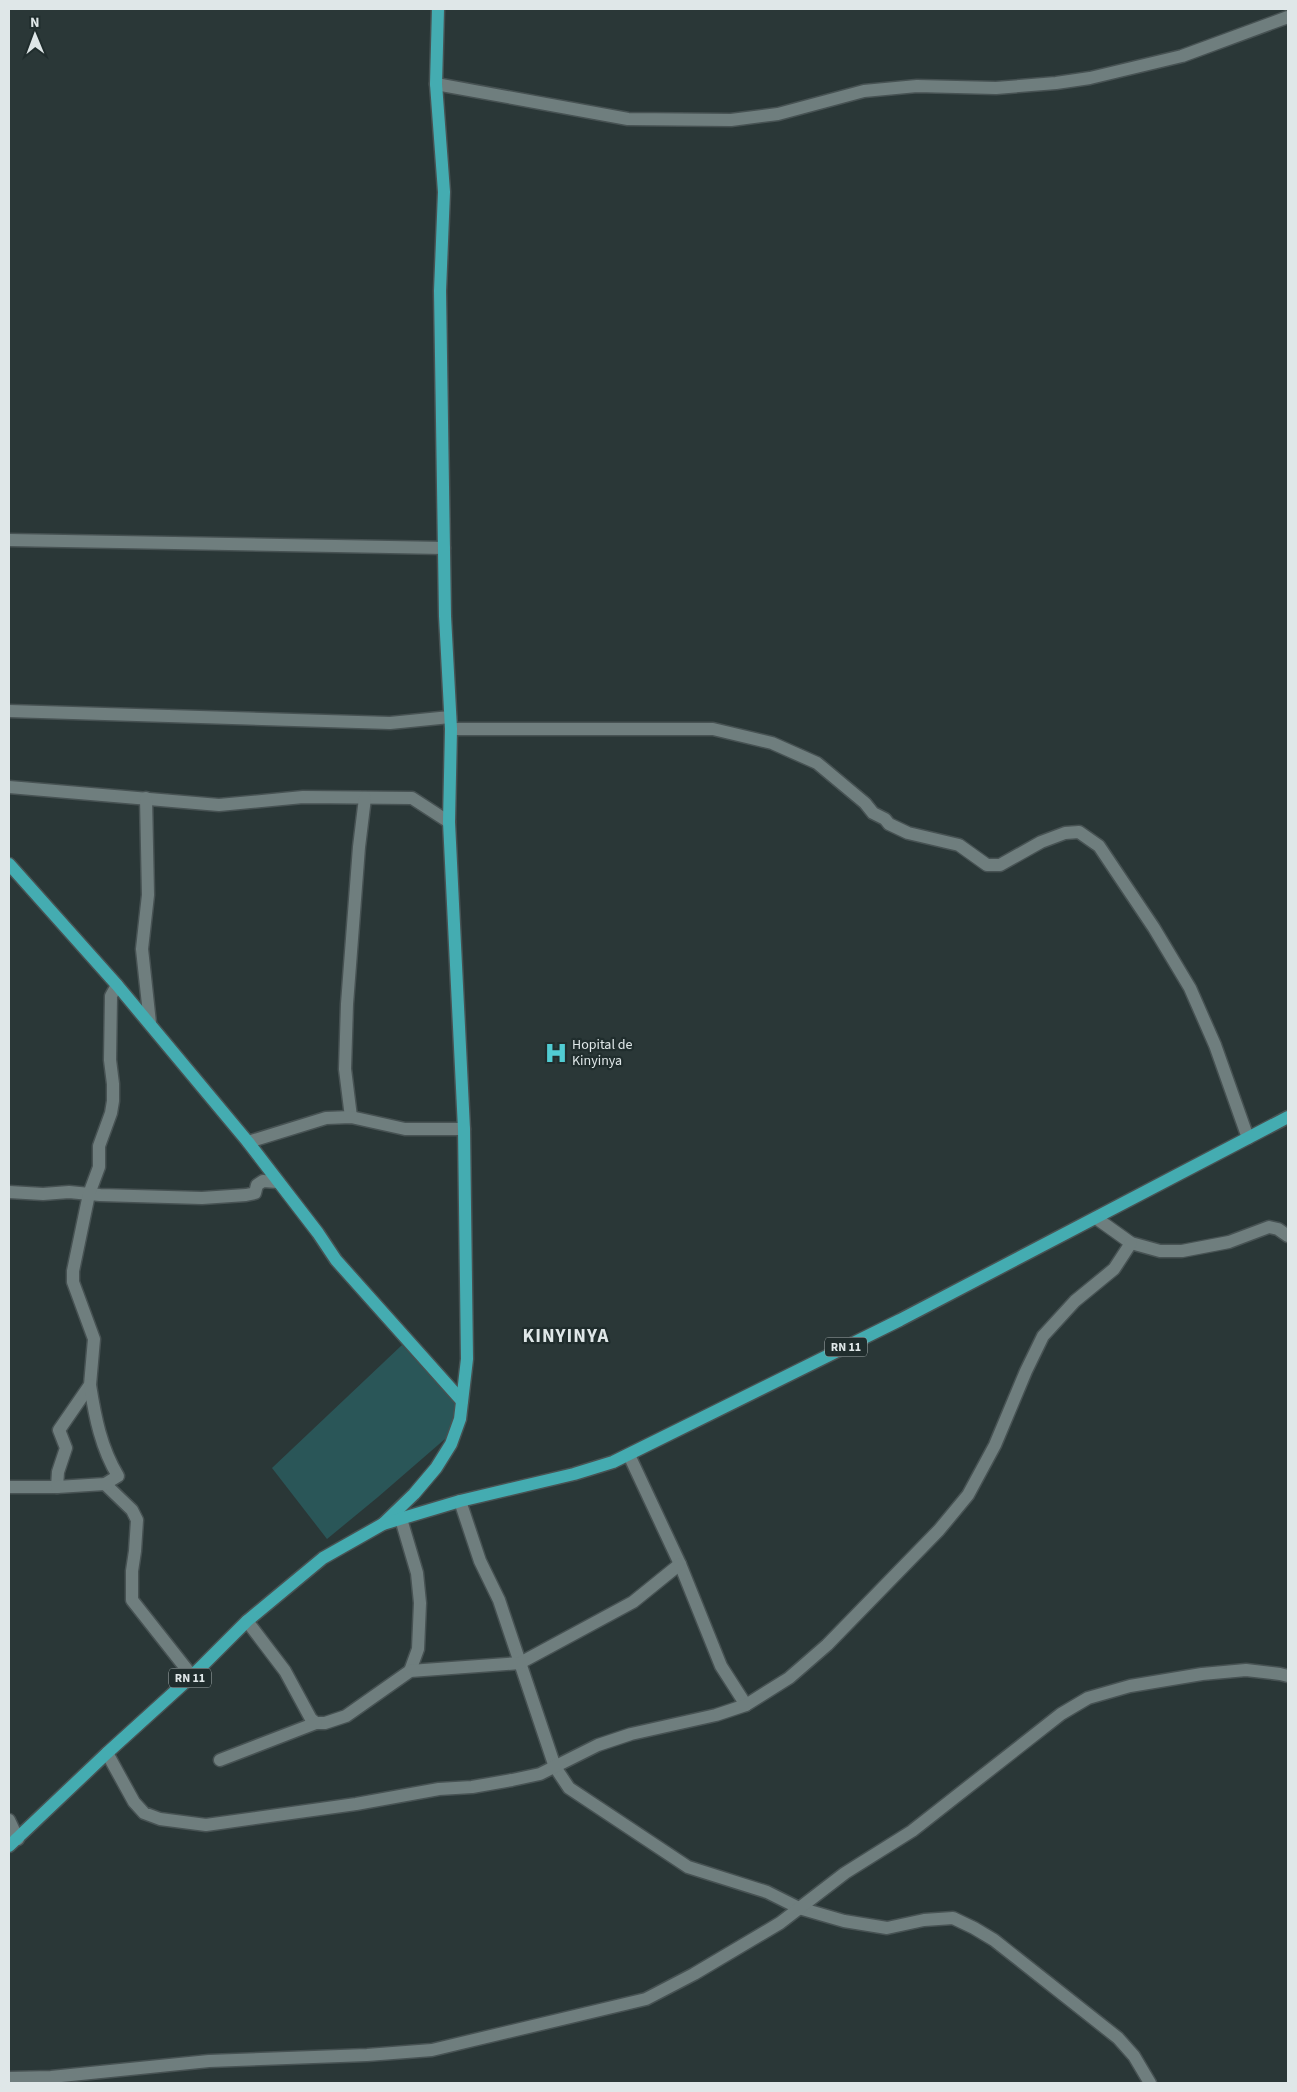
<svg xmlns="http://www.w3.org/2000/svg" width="1297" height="2092" viewBox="0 0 1297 2092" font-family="'Source Sans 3',sans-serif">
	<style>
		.green { fill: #2a5658 }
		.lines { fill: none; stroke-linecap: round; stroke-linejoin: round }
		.minor-casing { stroke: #475253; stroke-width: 15 }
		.major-casing { stroke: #475253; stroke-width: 15 }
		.minor { stroke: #6f7e7e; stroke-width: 12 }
		.major { stroke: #44acb1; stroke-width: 12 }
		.labels { text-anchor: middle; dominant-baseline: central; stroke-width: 4.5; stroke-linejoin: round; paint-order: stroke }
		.shield { fill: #202d2d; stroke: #a6afb0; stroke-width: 1 }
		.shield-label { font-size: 12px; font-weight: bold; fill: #dfe7e8 }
		.poi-label { font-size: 14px; fill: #dfe7e8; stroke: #202d2d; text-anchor: start }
		.district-label { font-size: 19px; font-weight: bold; letter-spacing: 1px; fill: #dfe7e8; stroke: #202d2d }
	</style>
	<rect width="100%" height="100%" fill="#2a3737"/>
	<path class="green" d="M402,1345L456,1404L453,1432L378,1497L327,1539L272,1468Z"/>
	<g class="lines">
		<defs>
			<g id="minor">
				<path d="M436,84L628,119L731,120L778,114L864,91L917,86L996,88L1056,83L1090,78L1182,56L1288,17"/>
				<path d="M9,540L444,548"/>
				<path d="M9,711L390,723L450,717"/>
				<path d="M451,729H713L772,743L817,763L865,803L873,813L885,819L889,824L908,833L959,845L987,865H1000L1041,842L1065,833L1079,832L1099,846L1154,928L1190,988L1215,1045L1248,1138"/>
				<path d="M9,787L219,805L303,797L412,798L449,822"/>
				<path d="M146,798L148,895L142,949L150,1023"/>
				<path d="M351,1117L345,1069L347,1004L359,847L365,798"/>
				<path d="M248,1142L326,1118L351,1117L405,1129H464"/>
				<path d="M9,1192L43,1194L69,1192L100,1195L202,1198L246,1195L255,1193L257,1185L263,1181L278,1182"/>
				<path d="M1096,1218L1131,1243L1160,1251H1182L1229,1242L1269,1227L1278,1229L1288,1236"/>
				<path d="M629,1455L680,1564L721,1666L746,1705"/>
				<path d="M105,1484L132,1510L137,1520L135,1551L132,1571V1600L192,1676"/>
				<path d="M9,1487H57L58,1472L66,1448L59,1430L90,1385L94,1339L73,1282V1271L89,1194L99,1167V1146L111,1113L113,1101V1084L110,1060L111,996L117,985"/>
				<path d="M57,1487L105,1484L118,1476C101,1448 95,1417 90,1385"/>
				<path d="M460,1501L480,1561L499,1600L555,1767L569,1788L688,1867L767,1892L799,1908L844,1921L887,1928L924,1920L953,1918L974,1928L994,1940L1118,2038L1134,2056L1150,2083"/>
				<path d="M401,1519L417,1573L420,1603L418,1649L410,1671"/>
				<path d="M247,1621L285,1671L311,1719L316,1723H325L346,1716L410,1671L520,1663L633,1602L680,1564"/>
				<path d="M107,1753L134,1802L144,1813L160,1819L206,1825L356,1804L439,1789L472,1787L512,1780L540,1774L598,1745L631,1734L716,1715L746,1705L789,1678L827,1645L939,1530L968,1495L995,1445L1026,1371L1043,1336L1075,1301L1114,1269L1131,1243"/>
				<path d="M220,1760L316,1723"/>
				<path d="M9,1820L18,1839"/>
				<path d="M9,2078L51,2077L209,2061L367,2055L432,2050L646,1999L694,1974L780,1923L845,1873L912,1831L1061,1714L1088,1698L1130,1686L1202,1674L1246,1670L1280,1674L1288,1676"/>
			</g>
			<g id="major">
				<path d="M9,864L117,985L248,1142L318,1233L336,1260L462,1401"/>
				<path d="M383,1524L414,1494L436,1468L451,1444L460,1419L467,1359L464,1129L449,822L451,729L445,616L440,291L444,192L436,84L438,9"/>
				<path d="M9,1846L107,1753L192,1676L247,1621L323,1558L383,1524L460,1501L574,1474L613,1462L900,1320L1288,1117"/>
			</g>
		</defs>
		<use href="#minor" class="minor-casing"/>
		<use href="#major" class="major-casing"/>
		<use href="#minor" class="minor"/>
		<use href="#major" class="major"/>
	</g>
	<defs>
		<symbol id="hospital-bare" viewBox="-9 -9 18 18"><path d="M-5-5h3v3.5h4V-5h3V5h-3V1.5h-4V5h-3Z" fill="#51ccd3" stroke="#202d2d" stroke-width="2.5" paint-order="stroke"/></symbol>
	</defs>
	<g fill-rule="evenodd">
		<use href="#hospital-bare" x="540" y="1037" width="32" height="32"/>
	</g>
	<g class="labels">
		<g class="shield">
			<rect x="825" y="1337.5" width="42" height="19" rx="4"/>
			<rect x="169" y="1668.5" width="42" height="19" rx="4"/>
		</g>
		<g class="shield-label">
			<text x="846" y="1347">RN 11</text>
			<text x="190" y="1678">RN 11</text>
		</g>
		<g class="poi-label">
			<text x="572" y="1045">Hopital de<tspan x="572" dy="16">Kinyinya</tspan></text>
		</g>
		<g class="district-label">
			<text x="566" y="1336">KINYINYA</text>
		</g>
	</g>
	<rect width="1297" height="2092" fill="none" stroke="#dfe7e8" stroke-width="20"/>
	<g transform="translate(35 35) rotate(359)" stroke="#202d2d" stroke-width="4" paint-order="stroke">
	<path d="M0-4L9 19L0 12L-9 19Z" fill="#dfe7e8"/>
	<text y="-8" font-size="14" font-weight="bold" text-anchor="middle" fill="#dfe7e8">N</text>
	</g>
</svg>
